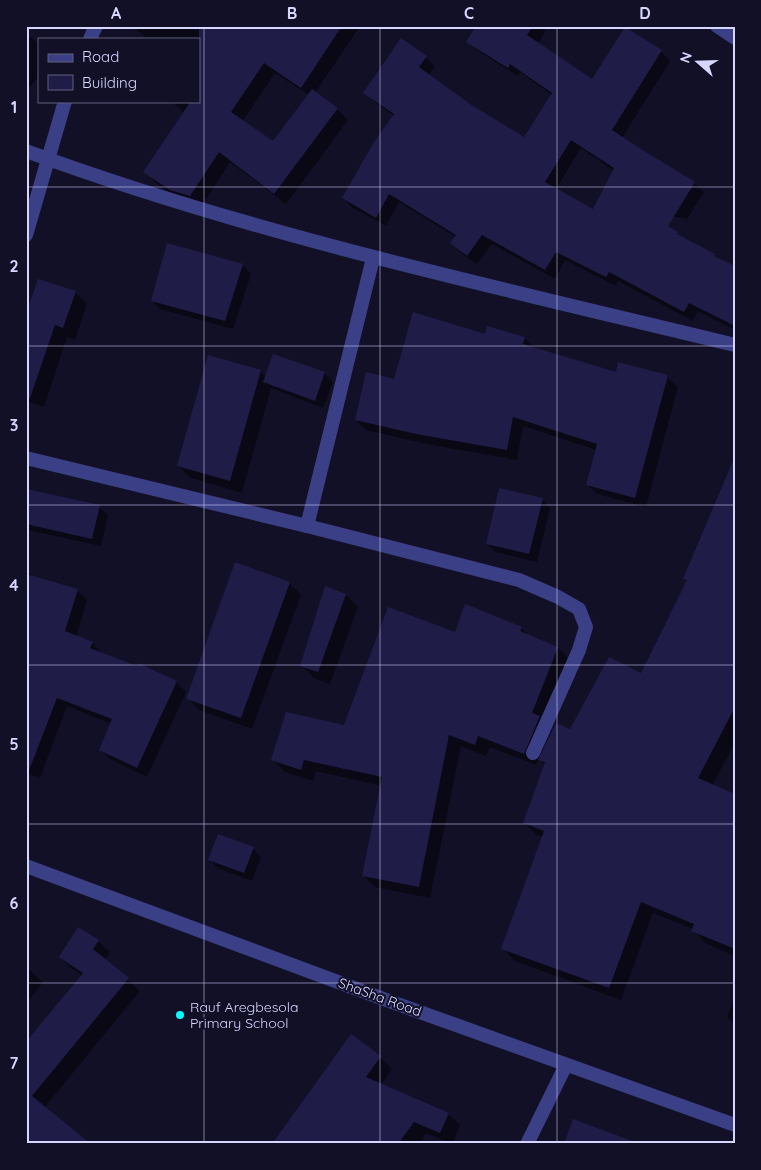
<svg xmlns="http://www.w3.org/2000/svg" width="761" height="1170" viewBox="0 0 761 1170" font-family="Quicksand,sans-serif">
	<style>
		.shadow { fill: #0007; fill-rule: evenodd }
		.building { fill: #201c48; fill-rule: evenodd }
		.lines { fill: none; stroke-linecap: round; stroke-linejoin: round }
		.minor { stroke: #3b4086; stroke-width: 14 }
		.tertiary { stroke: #3b4086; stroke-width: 14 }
		.grid { fill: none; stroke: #d7d6ff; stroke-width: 1; stroke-opacity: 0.55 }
		.poi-dot { fill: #04fefc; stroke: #111027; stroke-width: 2 }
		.labels { text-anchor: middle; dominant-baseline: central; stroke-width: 4; stroke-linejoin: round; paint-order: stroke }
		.street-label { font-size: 14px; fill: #d7d6ff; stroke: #111027 }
		.poi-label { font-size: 14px; fill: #d7d6ff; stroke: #111027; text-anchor: start }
		.neatline { fill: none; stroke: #d7d6ff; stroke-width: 2 }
		.grid-label { font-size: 16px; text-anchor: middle; font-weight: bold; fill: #d7d6ff }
	</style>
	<rect width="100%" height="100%" fill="#111027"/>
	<g class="shadow">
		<path d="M131,26H360L315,93L337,109L348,120L286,204L230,162L201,207L182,201L156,183L145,172L184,113L171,101H199V39H148ZM275,73L309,95L273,142L242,122Z"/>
		<path d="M477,26H548L538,44L592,81L661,51L670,61L622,138L694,183L704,192L687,219L629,208L735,268V330L698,311L693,321L618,281L616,286L565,260L555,279L492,244L477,264L461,253L452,243L456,237L399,202L386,226L353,208L343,198L394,116L375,102L365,92L426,57L435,67L429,75L470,105L525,139L552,95L520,72L518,76L478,51L468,42ZM581,148L614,171L594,211L556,189Z"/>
		<path d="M26,34L39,43V76L26,92Z"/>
		<path d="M168,245L243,265L251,274L233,329L160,309L152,301Z"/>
		<path d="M75,292L87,304L75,340L67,337L44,407L26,401V317Z"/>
		<path d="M486,335L525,338L536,349L617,374L667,377L678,387L646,507L597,494L587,484L596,450L523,426L517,460L427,444L366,430L356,420L395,380Z"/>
		<path d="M260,371L266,377L324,373L333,382L323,408L271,388L242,493L191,478L178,466Z"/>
		<path d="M735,476V742L712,786L735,796V958L730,954L705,943L693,929L653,913L621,1000L515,961L502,948L543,837L537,835L524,822L545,765L539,758L536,765L490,747L486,756L461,746L430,898L375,887L363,875L382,786L316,771L313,781L285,772L273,760L345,726L455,633L521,628L529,636L558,648L570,660L551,729L544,746L546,747L571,731L641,675L688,582L684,578Z"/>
		<path d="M26,490L99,507L108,515L101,546L27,530Z"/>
		<path d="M542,500L550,508L537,562L495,552L487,544Z"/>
		<path d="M26,572L34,577L77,590L87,600L76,637L92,643L102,653L176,682L186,692L147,777L110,759L100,749L112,724L67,706L40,778L26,773Z"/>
		<path d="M289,583L301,595L252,729L199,710L188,698Z"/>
		<path d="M346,595L358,607L330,684L314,678L302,666Z"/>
		<path d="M253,848L261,857L252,881L218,868L210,860Z"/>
		<path d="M98,941L110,952L105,960L140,991L44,1108L27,1144L26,1044L83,976L72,969L60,957Z"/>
		<path d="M26,967L43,982L26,1004Z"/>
		<path d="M735,996V1025L727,1017Z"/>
		<path d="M351,1036L380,1057L392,1069L381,1085L448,1114L460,1125L452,1144L426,1133L419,1144H274Z"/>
	</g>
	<g class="building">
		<path d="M199,26H342L301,88L264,63L231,112L273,141L312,89L338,108L274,194L219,152L190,196L170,190L143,172L191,101H199Z"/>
		<path d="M476,26H533L527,35L592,79L625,27L662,50L612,130L641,149L695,182L668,226L678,232L677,234L715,254L714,256L735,266V326L689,303L684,312L609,272L606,277L556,252L545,270L482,235L467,256L450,243L456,235L389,194L376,218L342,198L374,142L394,114L363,93L401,38L427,56L419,67L470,104L524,137L552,93L510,64L508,68L466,42ZM571,140L614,168L593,209L545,182Z"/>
		<path d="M167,243L243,264L225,321L151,301Z"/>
		<path d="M38,279L76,291L63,328L55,325L30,398H26V313Z"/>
		<path d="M413,312L485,334L487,326L525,337L523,344L616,372L618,362L668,375L635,498L586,485L597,444L513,417L507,450L416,434L355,420L366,372L394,379Z"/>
		<path d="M273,354L325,372L315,401L263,382Z"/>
		<path d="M208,355L261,370L230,481L177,466Z"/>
		<path d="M735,456V707L698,778L735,794V949L691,931L694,924L641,902L609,988L501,949L544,831L523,823L545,762L538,760L556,723L570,729L609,657L641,673L687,580L683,579Z"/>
		<path d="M499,488L543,498L529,554L486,544Z"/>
		<path d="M26,489L100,505L92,539L26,524Z"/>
		<path d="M235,562L290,582L241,718L186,699Z"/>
		<path d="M26,574L78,589L65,631L93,642L90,648L137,666L138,663L177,681L137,768L99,750L112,719L57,698L28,773L26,772Z"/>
		<path d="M325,586L346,594L318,672L300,666Z"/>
		<path d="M465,604L522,627L520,631L558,647L532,713L540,716L524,754L478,736L475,745L449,735L419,887L362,876L382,777L304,760L301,770L271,760L286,712L344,725L388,607L455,632Z"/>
		<path d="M218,834L254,847L244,873L208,860Z"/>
		<path d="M78,927L99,940L93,949L129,978L32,1096L91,1144H26V1042L83,973L59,957Z"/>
		<path d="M351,1034L381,1056L366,1077L449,1113L440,1133L414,1122L398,1144H272Z"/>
		<path d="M573,1119L632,1141V1144H564Z"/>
	</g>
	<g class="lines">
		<g class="minor">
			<path d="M717,26L735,38"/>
			<path d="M90,39L96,26"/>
			<path d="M26,151C257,236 497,287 735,345"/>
			<path d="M26,235L65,101"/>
			<path d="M26,458L307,526L519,580L558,597L579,609L586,627L579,650L533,753"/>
			<path d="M307,526L373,258"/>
			<path d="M527,1144L566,1065"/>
		</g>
		<path class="tertiary" d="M26,866L389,1001L735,1125"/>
	</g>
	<path class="grid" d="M204,26V1144M380,26V1144M557,26V1144M26,187H735M26,346H735M26,505H735M26,665H735M26,824H735M26,983H735"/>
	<circle class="poi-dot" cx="180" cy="1015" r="5"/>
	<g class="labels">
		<g class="street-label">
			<text transform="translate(380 997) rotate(20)">ShaSha Road</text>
		</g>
		<g class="poi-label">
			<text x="190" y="1007">Rauf Aregbesola<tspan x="190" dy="16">Primary School</tspan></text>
		</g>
	</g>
	<rect width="761" height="1170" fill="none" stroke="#111027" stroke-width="55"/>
	<rect x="38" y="38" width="162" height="65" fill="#111027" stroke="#605f7d"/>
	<rect x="48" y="54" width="25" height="8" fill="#3b4086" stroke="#605f7d"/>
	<text x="82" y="62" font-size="15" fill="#d7d6ff">Road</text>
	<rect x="48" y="75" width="25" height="15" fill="#201c48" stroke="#605f7d"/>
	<text x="82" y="88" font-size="15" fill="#d7d6ff">Building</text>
	<g transform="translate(698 62) rotate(290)" stroke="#111027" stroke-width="4" paint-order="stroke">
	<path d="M0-4L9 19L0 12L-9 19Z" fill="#d7d6ff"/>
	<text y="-8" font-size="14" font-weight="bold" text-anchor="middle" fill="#d7d6ff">N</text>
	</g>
	<rect x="28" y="28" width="706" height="1114" class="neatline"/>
	<g class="grid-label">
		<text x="116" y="19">A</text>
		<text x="292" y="19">B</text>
		<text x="469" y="19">C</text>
		<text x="645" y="19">D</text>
		<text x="14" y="113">1</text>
		<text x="14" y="272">2</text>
		<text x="14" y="431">3</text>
		<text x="14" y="591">4</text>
		<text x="14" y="750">5</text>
		<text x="14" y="909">6</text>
		<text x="14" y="1069">7</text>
	</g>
</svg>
